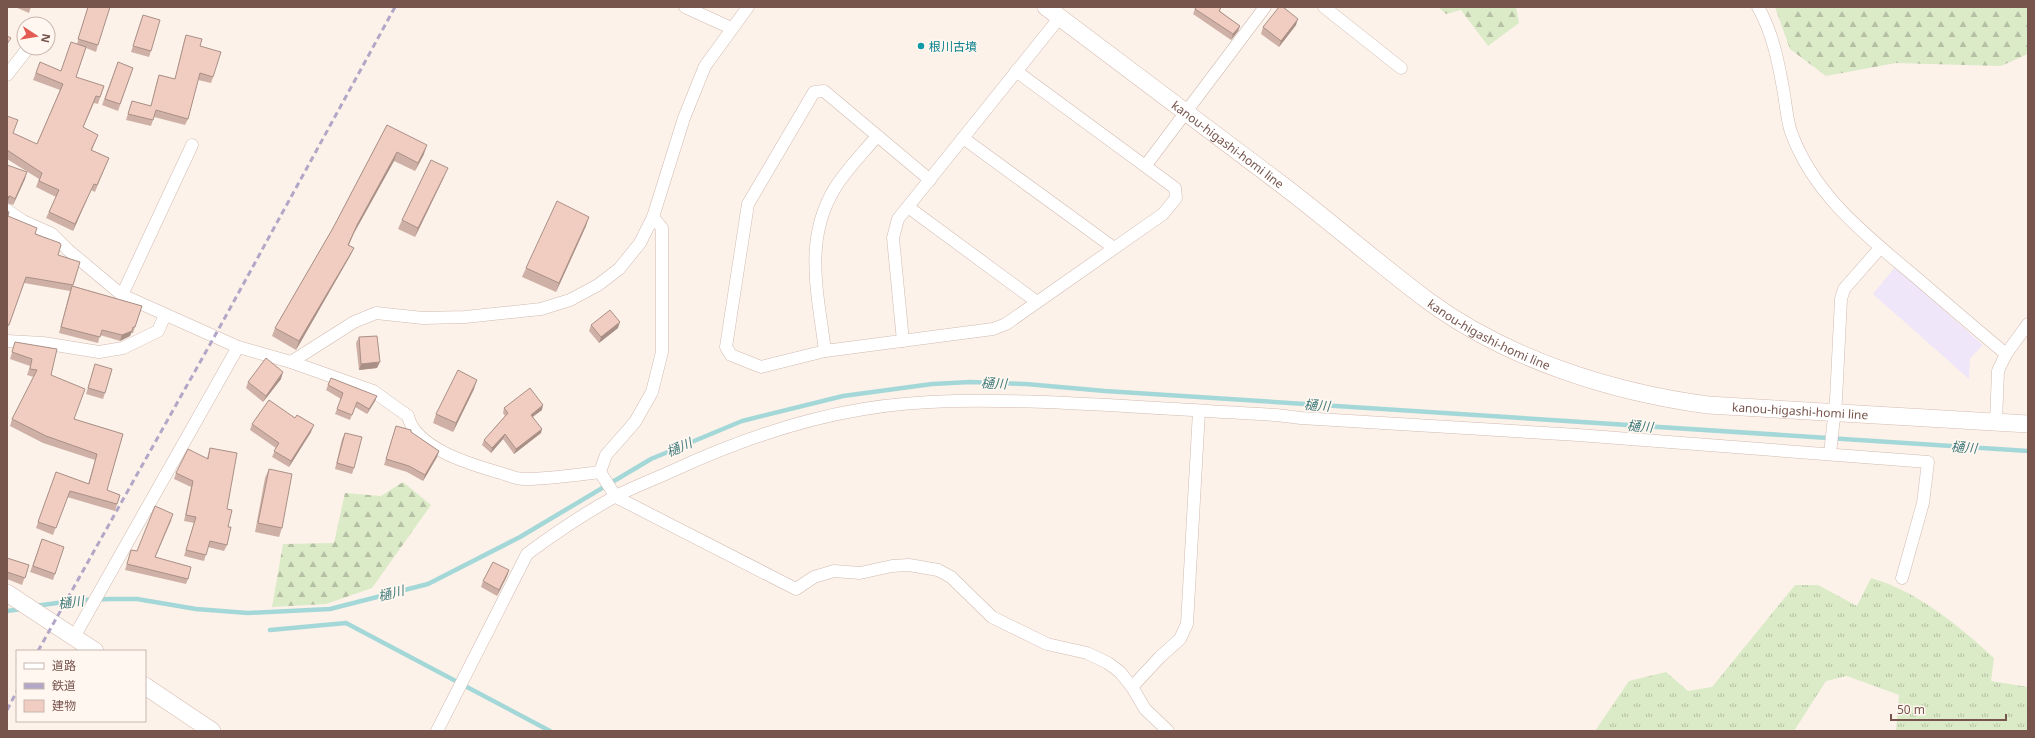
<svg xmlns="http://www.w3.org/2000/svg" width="2035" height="738" viewBox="0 0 2035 738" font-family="'Noto Sans','Noto Sans JP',sans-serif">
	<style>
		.education { fill: #efe6f9 }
		.grass { fill: url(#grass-tufts) }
		.forest { fill: url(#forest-firs) }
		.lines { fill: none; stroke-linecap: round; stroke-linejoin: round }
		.stream { stroke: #a4d8d8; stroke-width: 4.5 }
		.street-casing { stroke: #d1bab1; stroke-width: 13 }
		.secondary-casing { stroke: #d6bbb1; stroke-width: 18 }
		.street { stroke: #fff; stroke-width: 12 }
		.secondary { stroke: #fff; stroke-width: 17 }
		.rail { stroke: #b3a7c7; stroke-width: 3; stroke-dasharray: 6 4; stroke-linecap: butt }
		.wall { fill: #cfb0a6 }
		.shaded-wall { fill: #a99087 }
		.building { fill: #f1cdc1; stroke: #a99087 }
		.culture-dot { fill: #0f9aa8; stroke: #fff7f0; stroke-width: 1.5 }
		.labels { text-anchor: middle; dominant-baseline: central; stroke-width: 3.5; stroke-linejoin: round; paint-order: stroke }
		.culture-label { font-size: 12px; fill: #0d838f; stroke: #fff7f0; text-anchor: start }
		.street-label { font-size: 12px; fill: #77554d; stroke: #fff7f0 }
		.water-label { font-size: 13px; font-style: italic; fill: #407b7c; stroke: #fff7f0 }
	</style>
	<defs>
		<pattern id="grass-tufts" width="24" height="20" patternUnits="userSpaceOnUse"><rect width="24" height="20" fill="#dbeac7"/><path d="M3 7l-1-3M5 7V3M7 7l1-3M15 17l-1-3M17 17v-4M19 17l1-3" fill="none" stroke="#b6c0a4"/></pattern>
		<pattern id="forest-firs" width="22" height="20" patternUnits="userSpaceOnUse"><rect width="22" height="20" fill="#dbeac7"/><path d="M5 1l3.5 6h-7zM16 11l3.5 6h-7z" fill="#b6c0a4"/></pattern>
	</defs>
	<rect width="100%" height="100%" fill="#fcf2e9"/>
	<path class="education" d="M1895,267L1983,345L1970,358L1969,379L1873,294Z"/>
	<path class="grass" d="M1871,578C1917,591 1959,626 1994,658L1991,681L2028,687V731H1896L1899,695L1847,676L1826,681L1794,731H1595L1629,681L1666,672L1688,691L1712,687L1795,585H1818L1857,606Z"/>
	<g class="forest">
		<path d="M1438,7H1516L1519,23L1488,46L1461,10L1446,14Z"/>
		<path d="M1775,7H2028V54L2001,66L1896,63L1826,76L1790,49Z"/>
		<path d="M403,482L431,505L372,588L326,604L272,607L283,544L334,543L345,493L381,496Z"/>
	</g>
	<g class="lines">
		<g class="stream">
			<path d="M35,606L79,600L110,599H137L196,609L248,613L330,609L428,584L520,537L651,459L742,421L843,396L932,384L970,382L1026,384L1105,391L2028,451"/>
			<path d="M7,611L22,609"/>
			<path d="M270,630L346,623L550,731"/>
		</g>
		<defs>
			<g id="street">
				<path d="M685,7L731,28"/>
				<path d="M1324,7L1401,68"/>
				<path d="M1758,7C1773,33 1779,65 1784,94C1786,106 1787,120 1791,132C1814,196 1868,237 1918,279C1947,304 1976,329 2006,354"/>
				<path d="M7,75L28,48"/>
				<path d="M963,138L1114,248"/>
				<path d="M1146,165L1265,7"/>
				<path d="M930,180L824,91L814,92L748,204L726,347L731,355L761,367L825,351L993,329L1006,324L1163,214L1176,198L1175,188L1016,71"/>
				<path d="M908,207L1037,302"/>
				<path d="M7,210L23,221L52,234L68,250L122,295L238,347L291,362L373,391L408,416C415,448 470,464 497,472C506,474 515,479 524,479C549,479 575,475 600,472"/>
				<path d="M122,295L192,145"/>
				<path d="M7,341L43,343L99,352L123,348L158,331L165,315"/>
				<path d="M903,341L893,238L898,219L1060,17"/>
				<path d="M825,351C818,294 803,240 835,188C846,170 863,153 877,136"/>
				<path d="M291,362L354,322L376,313L423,318L465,317L541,309L570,300L598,285L619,269L640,243L653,217L684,118L705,66L748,7"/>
				<path d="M1996,422L1998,371L2006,354L2028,324"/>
				<path d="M1830,453L1836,400L1841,299L1844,289L1880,248"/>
				<path d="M600,472L616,497L796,589L814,577L834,571L860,573L892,566L909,565L938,570L951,577L992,617L1047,644L1087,653L1108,663L1120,672L1132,687L1145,709L1168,731"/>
				<path d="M600,472L606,455L635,422L652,392L662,352V228L653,217"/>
				<path d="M74,637L238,347"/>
				<path d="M1132,687L1160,657L1180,639L1187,624L1199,411"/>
				<path d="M437,731L527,554C555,533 585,513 616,496C634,487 652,480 670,472C732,443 796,420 864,409C923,399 985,400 1045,402C1122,405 1199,411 1276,415L1301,418L1578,435L1928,462L1923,503L1902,578"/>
			</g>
			<g id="secondary">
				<path id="s1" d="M1046,7C1126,68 1206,127 1285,187C1333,224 1379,264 1427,300C1507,359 1611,392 1708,405L2028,424"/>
				<path d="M7,593L95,651"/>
				<path d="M145,686L212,731"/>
			</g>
		</defs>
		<use href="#street" class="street-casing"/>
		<use href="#secondary" class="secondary-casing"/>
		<use href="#street" class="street"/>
		<use href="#secondary" class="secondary"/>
		<g class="rail">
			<path d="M38,651L222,323L395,7"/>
			<path d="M7,710L17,691"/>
		</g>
	</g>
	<g class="wall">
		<path d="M15,7H31L29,13Z"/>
		<path d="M88,7L98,45L96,52L86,48L76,77L104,86L98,104L94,103L83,128L98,135L92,150L109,158L95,192L91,190L73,231L46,218L56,197L36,187L39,179L7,159V116L13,133L37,144L60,90L33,80L40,62L61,71L77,44Z"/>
		<path d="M1221,7L1220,11L1240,26L1238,31L1231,40L1193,14L1195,9Z"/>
		<path d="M143,15L151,51L149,57L131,52Z"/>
		<path d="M1296,25L1279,47L1261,34L1263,27Z"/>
		<path d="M186,35L200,46L213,77L211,83L198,80L188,119L185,125L154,117L151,126L126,120L132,101L151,106L157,81L159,75L175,79L184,41Z"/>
		<path d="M118,62L133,68L118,111L102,105Z"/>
		<path d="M387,125L424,154L415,171L394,161L354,233L349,245L354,248L350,256L296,350L272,336L275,328L333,228Z"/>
		<path d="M7,165L25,179L13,205L7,203Z"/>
		<path d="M444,177L415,237L398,229L402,220Z"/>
		<path d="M7,211L8,216L35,235L58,255L80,262L73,286L142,306L133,333H131L130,336L120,341L100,335L98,343L59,333L70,291L24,283L7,330Z"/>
		<path d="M586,226L556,292L522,277L526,268Z"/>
		<path d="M591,325L618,328L599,343L589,331Z"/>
		<path d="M359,337L377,368L359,370L356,343Z"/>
		<path d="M15,342L51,375L74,419L123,434L107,490L120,495L115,511L67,497L53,535L36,528L56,472L88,484L95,460L43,443L10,426L12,419L34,377L27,375L30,366L10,359Z"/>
		<path d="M95,364L105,393L103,399L86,394Z"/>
		<path d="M281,379L263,402L246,388L248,382Z"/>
		<path d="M328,385L377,396L375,401L367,414L355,407L350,420L335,414L341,399L326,390Z"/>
		<path d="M474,389L453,432L433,423L436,414Z"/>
		<path d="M504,408L542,410L533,417L541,433L514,454L503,439L491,453L482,445L484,440L505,416L503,413Z"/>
		<path d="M295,418L311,432L289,467L272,457L276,448L250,430L252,424Z"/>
		<path d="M396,426L411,432L439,451L437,457L423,481L407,472L384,465Z"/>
		<path d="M345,433L354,468L352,474L335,469L342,439Z"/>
		<path d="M210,448L227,509L228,527L227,545L224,551L208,547L204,561L184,556L194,523L184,521L191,487L174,479L176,473L207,458Z"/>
		<path d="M269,469L282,528L279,537L255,532L265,478Z"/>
		<path d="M172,519L155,558L188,579L186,584L125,570L131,550L137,551Z"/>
		<path d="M42,539L64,547L53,580L30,572Z"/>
		<path d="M7,558L29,565L22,585L7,579Z"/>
		<path d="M509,570L507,576L497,596L481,587L483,581Z"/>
	</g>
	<g class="shaded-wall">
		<path d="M1298,19L1296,25L1279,47L1281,41Z"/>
		<path d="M1240,26L1238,31L1231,40L1233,34Z"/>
		<path d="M427,145L424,154L415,171L418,163Z"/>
		<path d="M397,152L394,161L354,233L345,253L357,225Z"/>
		<path d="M448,168L444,177L415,237L418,228Z"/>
		<path d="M27,172L25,179L13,205L15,199Z"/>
		<path d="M94,184L91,190L73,231L75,224Z"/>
		<path d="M10,196L7,203V197Z"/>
		<path d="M589,217L586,226L556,292L559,283Z"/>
		<path d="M354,248L350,256L296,350L299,341Z"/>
		<path d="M620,322L618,328L599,343L601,337Z"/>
		<path d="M132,331L130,336L120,341L122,335Z"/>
		<path d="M380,362L377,368L359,370L361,364Z"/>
		<path d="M283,372L281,379L263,402L266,396Z"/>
		<path d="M477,380L474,389L453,432L456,423Z"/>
		<path d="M377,396L375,401L367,414L369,409Z"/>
		<path d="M543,405L542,410L529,419L531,415Z"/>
		<path d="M314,425L311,432L289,467L291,461Z"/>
		<path d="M542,429L541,433L514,454L516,449Z"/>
		<path d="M505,434L503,439L491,453L492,448Z"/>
		<path d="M439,451L437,457L423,481L425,475Z"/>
		<path d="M509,570L507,576L497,596L499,590Z"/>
	</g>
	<g class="building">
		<path d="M88,7H110L98,45L78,39Z"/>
		<path d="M1196,7H1221L1219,11L1240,26L1233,34L1195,9Z"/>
		<path d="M1279,7H1283L1298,19L1281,41L1263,27Z"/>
		<path d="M143,15L160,20L151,51L133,46Z"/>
		<path d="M186,35L202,39L200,46L221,52L213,77L200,73L188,119L156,110L153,120L128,114L132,101L151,106L159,75L175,79Z"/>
		<path d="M7,36L11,38L7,44Z"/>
		<path d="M71,42L86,47L76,77L104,86L100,97L96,96L83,127L98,135L91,150L109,158L97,185L94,184L75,224L49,212L59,190L39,181L42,173L7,150V116L18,120L13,133L37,144L63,84L36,73L40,62L61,71Z"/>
		<path d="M118,62L133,68L120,104L105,99Z"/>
		<path d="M387,125L427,145L418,163L397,152L357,225L348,245L354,248L299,341L275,328L333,228Z"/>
		<path d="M431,160L448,168L418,228L402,220Z"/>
		<path d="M7,165L27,172L15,199L10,196L7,197Z"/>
		<path d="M557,201L589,217L559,283L526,268Z"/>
		<path d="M7,211L9,212L8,216L37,228L35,234L60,243L61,245L58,255L80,262L73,285L26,277L9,325L7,324Z"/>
		<path d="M72,286L142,306L135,327H133L132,331L122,335L102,330L100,337L61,327Z"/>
		<path d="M610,310L620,322L601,337L591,325Z"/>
		<path d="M377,336L380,362L361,364L359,337Z"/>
		<path d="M15,342L57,349L51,375L85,389L74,419L123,434L107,490L120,495L117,504L70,491L56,528L38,522L56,472L89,484L97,454L46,436L12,419L37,370L30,369L32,359L12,352Z"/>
		<path d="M266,358L283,372L266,396L248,382Z"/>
		<path d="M95,364L112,369L105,393L88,388Z"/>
		<path d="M458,370L477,380L456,423L436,414Z"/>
		<path d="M331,378L377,396L369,409L357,402L352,415L337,409L343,393L328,385Z"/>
		<path d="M530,388L543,405L531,415L542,429L516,449L505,434L492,448L484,440L508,413L504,408Z"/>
		<path d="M269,400L295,418L297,415L314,425L291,461L274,451L279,443L252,424Z"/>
		<path d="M396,426L411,430V432L439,451L425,475L409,466L386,459Z"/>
		<path d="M345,433L362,437L354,468L337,463Z"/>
		<path d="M210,448L237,453L227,509L232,510L228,527H231L227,545L210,541L206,555L186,550L196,517L186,515L193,481L176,473L188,449L208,459Z"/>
		<path d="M269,469L292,474L282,528L258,523Z"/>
		<path d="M155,506L173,514L155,557L191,567L188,579L127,564L131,550L137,551Z"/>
		<path d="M42,539L64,547L55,574L33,566Z"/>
		<path d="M7,558L29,565L25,578L7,572Z"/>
		<path d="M493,562L509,570L499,590L483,581Z"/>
	</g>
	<circle class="culture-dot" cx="921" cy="46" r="4"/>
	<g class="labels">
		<g class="culture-label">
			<text x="929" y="46">根川古墳</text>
		</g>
		<g class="street-label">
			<text stroke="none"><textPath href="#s1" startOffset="228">kanou-higashi-homi line</textPath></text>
			<text stroke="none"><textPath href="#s1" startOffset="552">kanou-higashi-homi line</textPath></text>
			<text stroke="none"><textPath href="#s1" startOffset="876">kanou-higashi-homi line</textPath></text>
		</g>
		<g class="water-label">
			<text transform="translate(994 383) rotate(2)">樋川</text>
			<text transform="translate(1317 405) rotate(4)">樋川</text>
			<text transform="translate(1640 426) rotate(4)">樋川</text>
			<text transform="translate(679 447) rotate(-23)">樋川</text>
			<text transform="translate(1964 447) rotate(4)">樋川</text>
			<text transform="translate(391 593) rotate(-14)">樋川</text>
			<text transform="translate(71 602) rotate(-7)">樋川</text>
		</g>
	</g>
	<rect width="2035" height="738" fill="none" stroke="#77554d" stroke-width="16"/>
	<rect x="16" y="650" width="130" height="72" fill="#fff7f0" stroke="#c9b6af"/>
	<rect x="24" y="663" width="20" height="6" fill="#ffffff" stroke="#c9b6af"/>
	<text x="52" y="670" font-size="12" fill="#77554d">道路</text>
	<rect x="24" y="683" width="20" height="6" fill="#b3a7c7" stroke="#c9b6af"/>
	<text x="52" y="690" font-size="12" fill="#77554d">鉄道</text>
	<rect x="24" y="700" width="20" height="12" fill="#f1cdc1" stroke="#c9b6af"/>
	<text x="52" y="710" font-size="12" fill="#77554d">建物</text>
	<g transform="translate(36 36) rotate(102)"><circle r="19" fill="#fff7f0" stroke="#c9b6af"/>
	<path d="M0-3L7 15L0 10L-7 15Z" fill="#e35b52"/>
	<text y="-6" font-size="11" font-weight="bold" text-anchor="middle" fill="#77554d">N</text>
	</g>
	<path d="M1891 714v6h115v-6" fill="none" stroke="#77554d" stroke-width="2"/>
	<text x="1897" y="714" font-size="12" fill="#77554d" stroke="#fff7f0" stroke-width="3" paint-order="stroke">50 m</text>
</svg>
